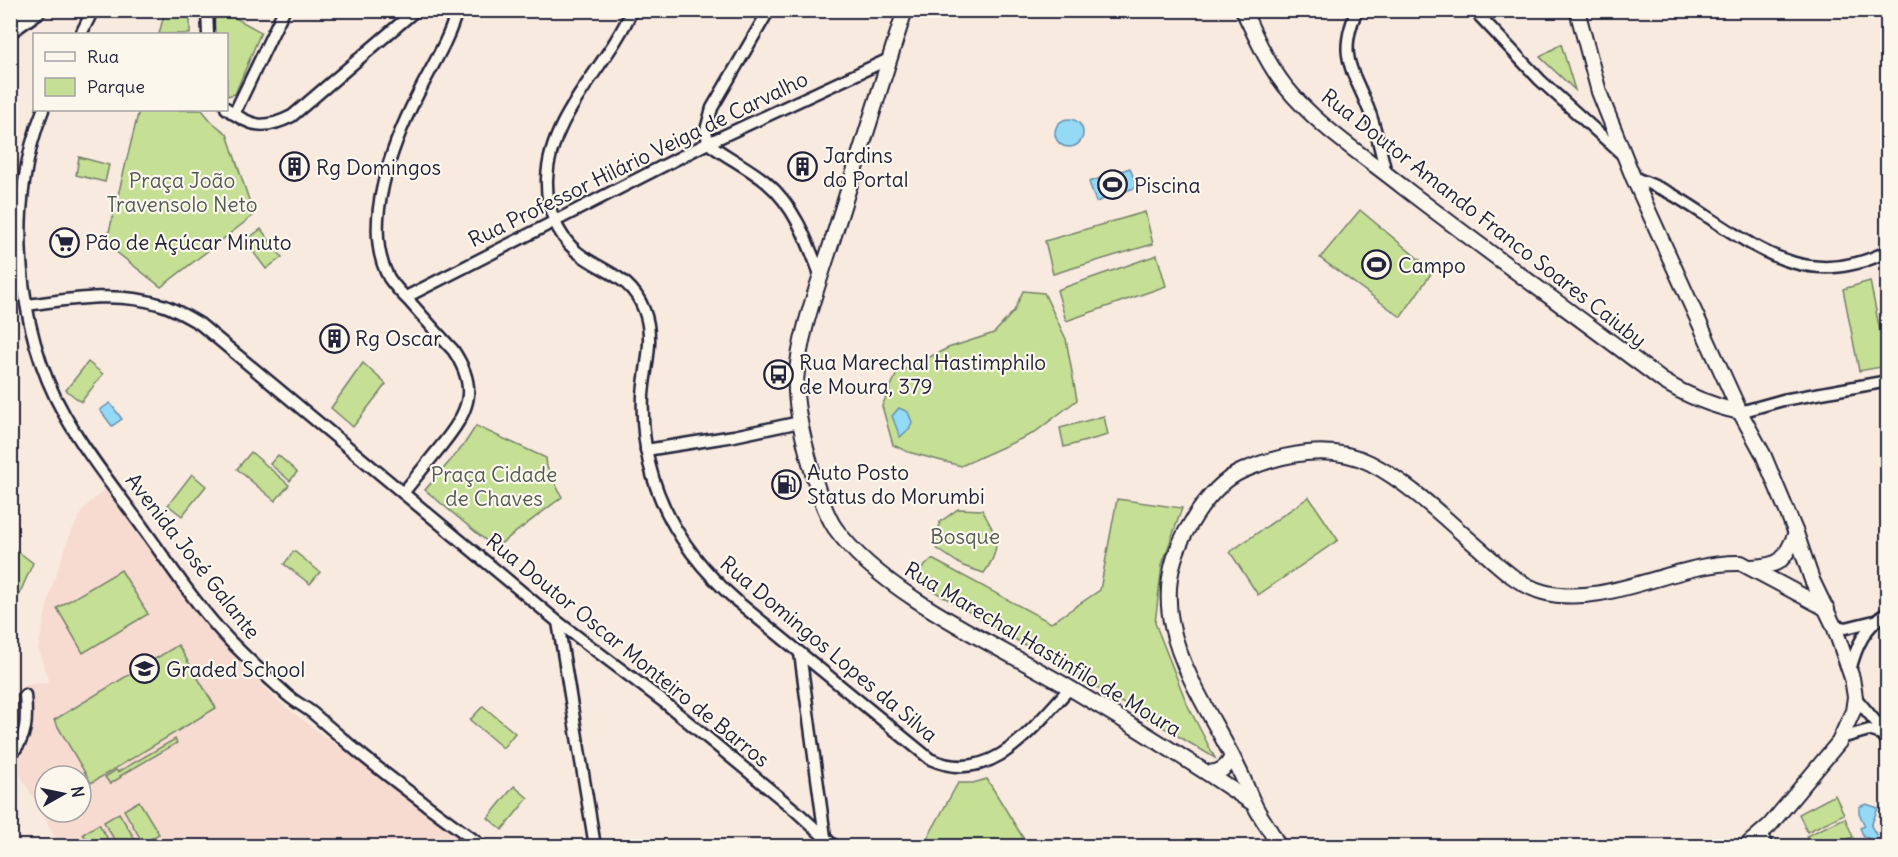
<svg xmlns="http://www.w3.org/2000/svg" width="1898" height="857" viewBox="0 0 1898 857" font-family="Delius,sans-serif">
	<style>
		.built { fill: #f7dbd1; fill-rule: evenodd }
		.green { fill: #c5df95; stroke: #748068; stroke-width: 1.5 }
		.water { fill: #94daf6; stroke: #6690ab; stroke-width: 1.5 }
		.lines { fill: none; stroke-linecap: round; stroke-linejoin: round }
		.shore { stroke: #506c86; stroke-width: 1.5 }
		.minor-casing { stroke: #22223b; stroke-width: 15 }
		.tertiary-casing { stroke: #22223b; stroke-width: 18 }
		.secondary-casing { stroke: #22223b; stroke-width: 20 }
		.minor { stroke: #fbf7ec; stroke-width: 10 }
		.tertiary { stroke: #fbf7ec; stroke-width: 14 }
		.secondary { stroke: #fbf7ec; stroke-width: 15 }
		.labels { text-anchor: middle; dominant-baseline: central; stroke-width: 4.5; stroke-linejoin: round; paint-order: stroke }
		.poi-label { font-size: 21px; fill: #22223b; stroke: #fbf7ec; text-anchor: start }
		.street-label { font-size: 21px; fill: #22223b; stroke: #fbf7ec }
		.park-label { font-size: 21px; fill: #535b56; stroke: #fbf7ec }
	</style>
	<rect width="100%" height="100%" fill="#f9eae0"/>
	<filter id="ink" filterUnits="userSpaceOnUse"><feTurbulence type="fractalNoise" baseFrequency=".0167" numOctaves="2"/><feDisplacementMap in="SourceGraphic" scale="12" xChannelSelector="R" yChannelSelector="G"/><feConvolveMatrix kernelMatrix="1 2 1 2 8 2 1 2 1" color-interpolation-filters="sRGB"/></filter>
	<g filter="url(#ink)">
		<path class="built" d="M105,489L199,615L249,672L282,704L470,846H60L19,773L11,755L25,732L24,684L49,683L38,648L51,589L70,534L84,508ZM45,776H81V812H45Z"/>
		<g class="green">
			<path d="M165,11H190V34H159Z"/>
			<path d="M215,11H223L261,32L235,94L227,96L226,34H214Z"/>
			<path d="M1561,44L1575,90L1540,57Z"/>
			<path d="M139,110H202L212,122L227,134L254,215L161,287L106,244Z"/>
			<path d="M79,157L109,165L105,182L76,175Z"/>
			<path d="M1360,210L1433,271L1401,317L1320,258Z"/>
			<path d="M1145,212L1153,244L1053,274L1045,241Z"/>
			<path d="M261,229L282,257L266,269L245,241Z"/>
			<path d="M1157,255L1166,286L1066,321L1057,290Z"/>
			<path d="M1870,281L1887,366L1859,371L1843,289Z"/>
			<path d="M1023,291L1044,293L1066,339L1077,400L1034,433L961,466L908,452L893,445L882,406L897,373L948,348L994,333L1014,311Z"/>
			<path d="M88,362L103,374L81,402L66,390Z"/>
			<path d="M363,363L386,384L353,427L331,408Z"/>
			<path d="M1104,416L1108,435L1064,447L1060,428Z"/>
			<path d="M476,426L546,458L547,467L562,497L495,548L425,490L463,446Z"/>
			<path d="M251,452L289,485L275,501L237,469Z"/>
			<path d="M278,455L297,472L290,481L270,464Z"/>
			<path d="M192,474L206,486L182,516L168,505Z"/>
			<path d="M1309,497L1338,540L1258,595L1230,552Z"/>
			<path d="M1117,499L1182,508L1162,565L1155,623L1187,704L1215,758L912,578L932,559L1051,623L1100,590Z"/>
			<path d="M958,509L982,510C997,536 1003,547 984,573L963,566L936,548L940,522Z"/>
			<path d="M11,546L33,563L15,604L11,630Z"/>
			<path d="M294,551L320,572L310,584L284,564Z"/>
			<path d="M121,570L148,614L83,653L57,608Z"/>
			<path d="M178,645L216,708L91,783L54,720Z"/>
			<path d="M483,706L515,733L503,748L470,720Z"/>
			<path d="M175,739L177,743L120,776L121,777L110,784L105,777L116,770L118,772Z"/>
			<path d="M987,779L1028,846H923L958,783H973Z"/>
			<path d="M514,786L528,798L502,830L488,818Z"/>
			<path d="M1835,795L1844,814L1807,832L1799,814Z"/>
			<path d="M139,801L159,834L143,843L124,810Z"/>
			<path d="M119,813L139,846H118L104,822Z"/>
			<path d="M1845,818L1853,837L1832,846H1811L1806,836Z"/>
			<path d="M99,824L112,846H91L83,834Z"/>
		</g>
		<g class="water">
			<circle cx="1069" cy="133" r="14"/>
			<path d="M1130,168L1137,187L1096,202L1089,182Z"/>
			<path d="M110,403L122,419L112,426L100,410Z"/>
			<path d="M899,408L908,412L912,422L909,429L900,437L892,416Z"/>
			<path d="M1866,804L1878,808L1871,826L1877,836L1876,841L1870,844L1868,838L1864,837L1860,828L1865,826L1859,813V807Z"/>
		</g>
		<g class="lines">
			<path class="shore" d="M1124,177L1127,178V184L1102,193L1099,192V185Z"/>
			<defs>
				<g id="minor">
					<path d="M207,10L208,34"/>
					<path d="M632,10C608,66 549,116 547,179C546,206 556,234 577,252C603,273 631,275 644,310C655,338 645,367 643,395C639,480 675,547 738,602L930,759C992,787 1032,728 1070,688"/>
					<path d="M769,10L712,108L706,130L708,143C726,157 748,167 766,182C795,206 808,243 821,277"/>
					<path d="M1357,10C1336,58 1354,70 1370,113C1377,133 1381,153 1386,173"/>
					<path d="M1474,10L1540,80L1624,156"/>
					<path d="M81,34L93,10"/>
					<path d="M226,108C250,127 265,130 292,116L416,10"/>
					<path d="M43,110C6,201 15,328 64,414C86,453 115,489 141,525C169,564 197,607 231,642C249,660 267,677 285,693C294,702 306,707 315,715C329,727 343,739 357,751C397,784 440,815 482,846"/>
					<path d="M234,114L284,10"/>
					<path d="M1633,177C1647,183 1662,188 1675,196C1746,238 1800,296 1888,251"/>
					<path d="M406,297L708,143L889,59"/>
					<path d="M27,305C71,299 119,291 162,305C175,309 188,317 200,324L558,622L664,702L796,811L834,846"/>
					<path d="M1740,412L1783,400L1888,381"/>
					<path d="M646,450L734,436L800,422"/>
					<path d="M403,493C415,478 428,462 441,446C468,412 480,390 453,350C438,334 424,318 410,302C403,295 395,287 389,278C360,226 393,142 418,94C432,66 449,40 457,10"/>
					<path d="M558,622L595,846"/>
					<path d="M1834,626L1846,628L1874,621"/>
					<path d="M800,653L825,837"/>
					<path d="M1850,671C1856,646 1865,626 1888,612"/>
					<path d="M1855,697L1876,722L1888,744"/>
					<path d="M1841,738L1869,730L1884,735"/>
					<path d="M10,755C28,738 27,718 25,695"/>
					<path d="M1763,831L1766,846"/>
				</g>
				<g id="tertiary">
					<path d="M905,10C881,85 858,160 834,235C819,283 799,333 796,382C794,413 818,503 835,528C882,594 998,646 1068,687C1131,724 1193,763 1254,804"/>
					<path d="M1243,10C1256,37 1267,63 1285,86C1318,127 1363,155 1403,187C1489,253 1577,316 1663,381C1687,396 1713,406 1740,412"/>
					<path d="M1577,10L1599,92L1633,177L1740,412L1763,454L1796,533L1812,580L1834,626L1852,678L1855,697L1853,711L1839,742L1770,825L1746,846"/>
					<path d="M1752,567C1783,565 1784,560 1796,533"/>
					<path d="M1208,773C1220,773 1228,767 1232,756"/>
					<path d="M1278,846C1272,831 1261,819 1254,804C1248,792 1244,779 1238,768C1199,688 1134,613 1191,523C1203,503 1220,481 1242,471C1281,454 1330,443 1370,463C1411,484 1445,519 1479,548C1498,565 1518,585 1543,592C1606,609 1677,561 1741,563L1827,609"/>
				</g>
				<path id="secondary" d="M10,30L38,10"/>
			</defs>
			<use href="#minor" class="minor-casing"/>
			<use href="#tertiary" class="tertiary-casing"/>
			<use href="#secondary" class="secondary-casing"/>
			<use href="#minor" class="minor"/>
			<use href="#tertiary" class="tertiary"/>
			<use href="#secondary" class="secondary"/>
		</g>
	</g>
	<defs>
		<symbol id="building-ring" viewBox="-11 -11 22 22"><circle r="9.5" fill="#fbf7ec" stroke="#22223b" stroke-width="1.5"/><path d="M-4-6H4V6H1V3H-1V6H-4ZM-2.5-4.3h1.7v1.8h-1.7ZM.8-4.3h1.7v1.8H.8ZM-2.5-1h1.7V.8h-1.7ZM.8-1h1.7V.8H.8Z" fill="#22223b"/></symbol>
		<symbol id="stadium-ring" viewBox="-11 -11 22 22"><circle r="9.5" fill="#fbf7ec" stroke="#22223b" stroke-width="1.5"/><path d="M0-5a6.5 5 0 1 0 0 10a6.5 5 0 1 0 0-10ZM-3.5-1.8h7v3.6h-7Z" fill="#22223b"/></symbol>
		<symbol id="supermarket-ring" viewBox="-11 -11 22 22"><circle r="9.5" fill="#fbf7ec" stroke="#22223b" stroke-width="1.5"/><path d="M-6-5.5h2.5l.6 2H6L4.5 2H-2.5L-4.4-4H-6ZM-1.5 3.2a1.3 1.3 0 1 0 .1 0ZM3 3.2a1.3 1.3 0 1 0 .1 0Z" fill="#22223b"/></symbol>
		<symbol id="bus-ring" viewBox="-11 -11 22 22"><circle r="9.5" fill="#fbf7ec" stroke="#22223b" stroke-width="1.5"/><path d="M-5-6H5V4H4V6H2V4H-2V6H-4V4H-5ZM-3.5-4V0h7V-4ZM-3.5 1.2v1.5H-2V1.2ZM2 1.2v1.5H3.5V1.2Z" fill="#22223b"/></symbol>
		<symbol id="fuel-ring" viewBox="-11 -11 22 22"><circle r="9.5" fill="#fbf7ec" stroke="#22223b" stroke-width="1.5"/><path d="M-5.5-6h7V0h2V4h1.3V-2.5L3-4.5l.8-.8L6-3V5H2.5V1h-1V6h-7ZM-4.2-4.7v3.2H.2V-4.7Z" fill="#22223b"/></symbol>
		<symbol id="school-ring" viewBox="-11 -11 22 22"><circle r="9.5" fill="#fbf7ec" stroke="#22223b" stroke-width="1.5"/><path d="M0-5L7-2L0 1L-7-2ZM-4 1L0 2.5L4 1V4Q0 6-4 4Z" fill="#22223b"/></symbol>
	</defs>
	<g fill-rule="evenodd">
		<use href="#building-ring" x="278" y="150" width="33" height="33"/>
		<use href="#building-ring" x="786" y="150" width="33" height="33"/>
		<use href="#stadium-ring" x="1096" y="168" width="33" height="33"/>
		<use href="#supermarket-ring" x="48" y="226" width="33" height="33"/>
		<use href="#stadium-ring" x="1360" y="248" width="33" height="33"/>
		<use href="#building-ring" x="318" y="322" width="33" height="33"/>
		<use href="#bus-ring" x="762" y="358" width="33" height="33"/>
		<use href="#fuel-ring" x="770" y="468" width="33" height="33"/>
		<use href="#school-ring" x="128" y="652" width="33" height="33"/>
	</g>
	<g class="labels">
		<g class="poi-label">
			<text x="823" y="155">Jardins<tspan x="823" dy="24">do Portal</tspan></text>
			<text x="316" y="167">Rg Domingos</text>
			<text x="1134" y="185">Piscina</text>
			<text x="85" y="242">Pão de Açúcar Minuto</text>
			<text x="1398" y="265">Campo</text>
			<text x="355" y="338">Rg Oscar</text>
			<text x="799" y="362">Rua Marechal Hastimphilo<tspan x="799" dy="24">de Moura, 379</tspan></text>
			<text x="807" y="472">Auto Posto<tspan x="807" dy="24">Status do Morumbi</tspan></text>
			<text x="166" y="669">Graded School</text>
		</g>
		<g class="street-label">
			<text transform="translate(638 159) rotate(-26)">Rua Professor Hilário Veiga de Carvalho</text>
			<text transform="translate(1484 218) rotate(38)">Rua Doutor Amando Franco Soares Caiuby</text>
			<text transform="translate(193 556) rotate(52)">Avenida José Galante</text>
			<text transform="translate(829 649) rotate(40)">Rua Domingos Lopes da Silva</text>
			<text transform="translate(1043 649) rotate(31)">Rua Marechal Hastinfilo de Moura</text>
			<text transform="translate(628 650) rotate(39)">Rua Doutor Oscar Monteiro de Barros</text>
		</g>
		<g class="park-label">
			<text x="182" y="180">Praça João<tspan x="182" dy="24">Travensolo Neto</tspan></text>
			<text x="494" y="474">Praça Cidade<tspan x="494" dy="24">de Chaves</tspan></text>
			<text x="965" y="536">Bosque</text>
		</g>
	</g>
	<rect width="1898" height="857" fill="none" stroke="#fbf7ec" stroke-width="36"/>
	<rect x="18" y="18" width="1862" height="821" fill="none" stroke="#22223b" stroke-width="2" filter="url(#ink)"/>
	<rect x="33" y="33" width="195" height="78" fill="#fbf7ec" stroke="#a4a2a5" stroke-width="1.5"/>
	<rect x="45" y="52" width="30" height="9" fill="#fbf7ec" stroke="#a4a2a5" stroke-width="1.5"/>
	<text x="87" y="63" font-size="18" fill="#22223b">Rua</text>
	<rect x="45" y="78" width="30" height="18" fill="#c5df95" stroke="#a4a2a5" stroke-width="1.5"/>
	<text x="87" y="93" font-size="18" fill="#22223b">Parque</text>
	<g transform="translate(63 794) rotate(81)"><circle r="28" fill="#fbf7ec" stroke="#a4a2a5" stroke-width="1.5"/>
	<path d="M0-4.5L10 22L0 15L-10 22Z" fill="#22223b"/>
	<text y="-9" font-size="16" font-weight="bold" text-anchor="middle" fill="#22223b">N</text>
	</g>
</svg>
